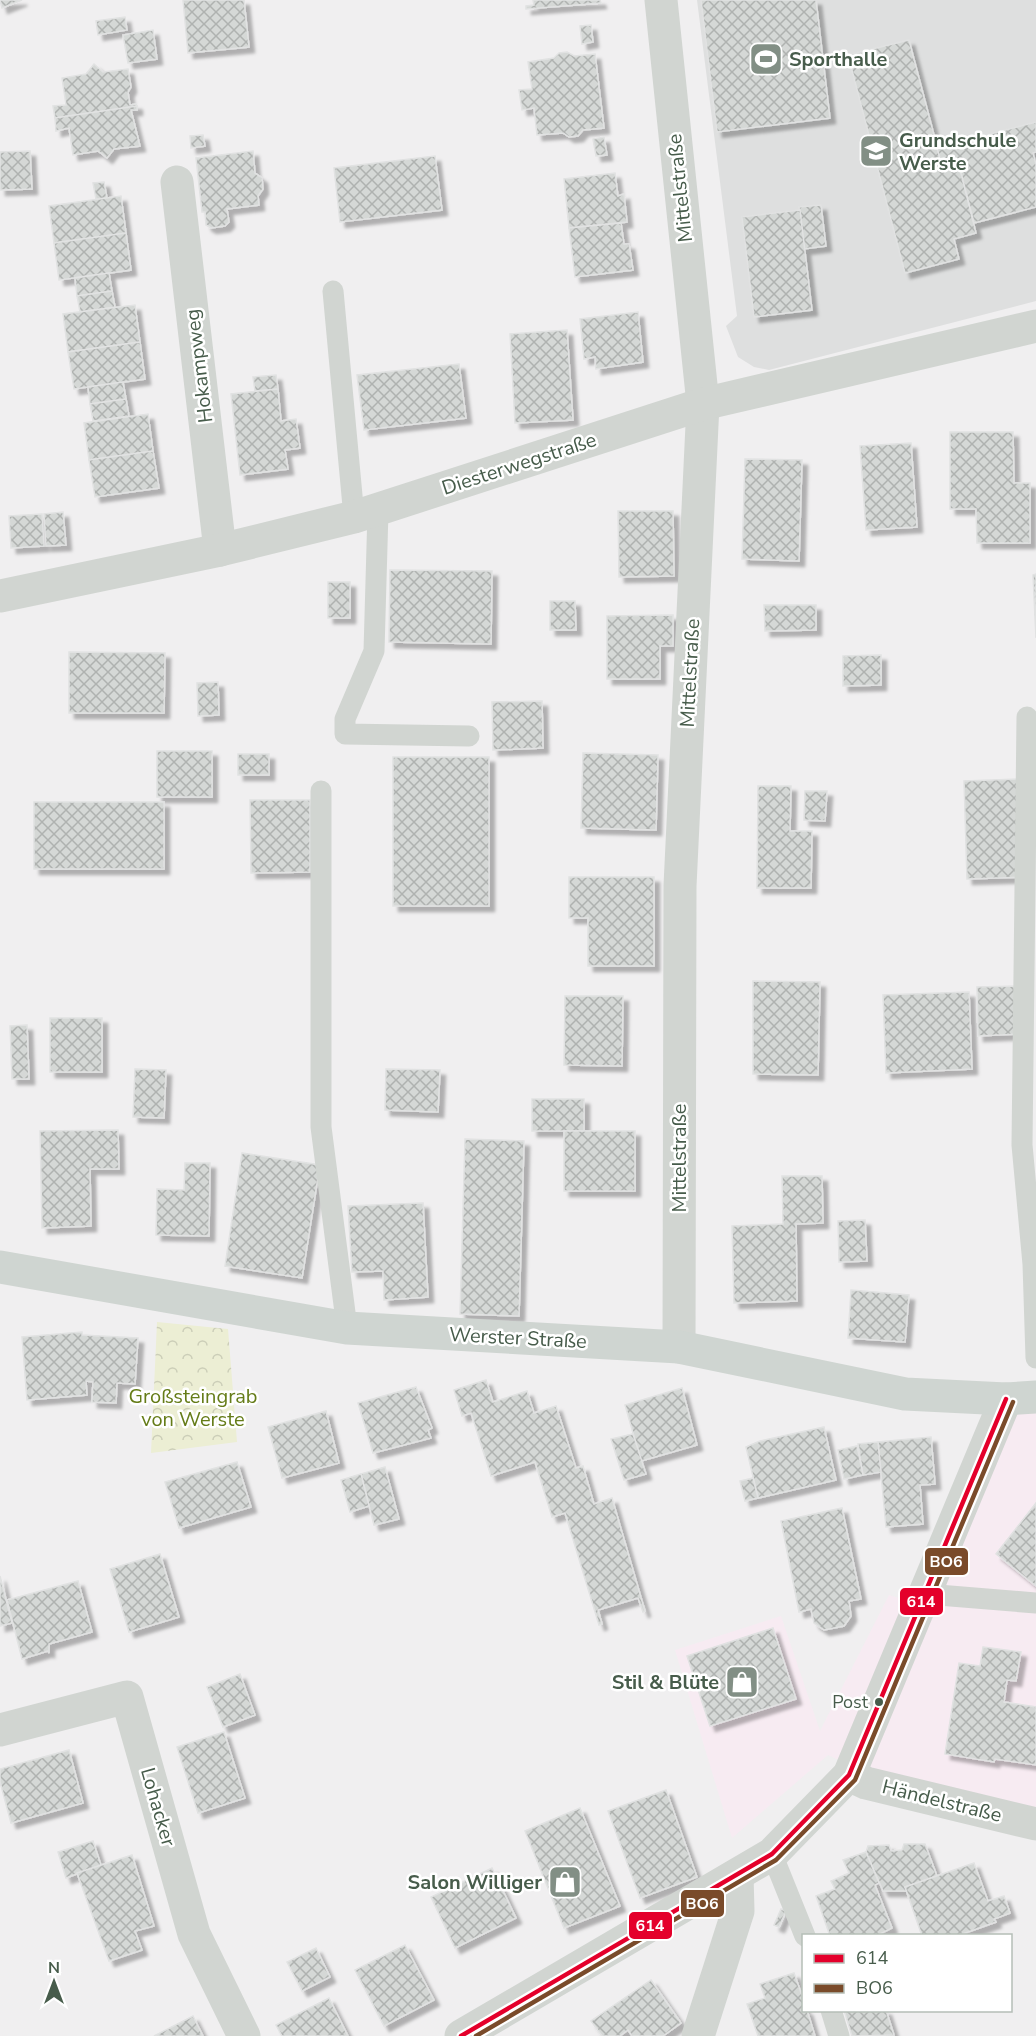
<svg xmlns="http://www.w3.org/2000/svg" width="1036" height="2036" viewBox="0 0 1036 2036" font-family="'Nunito Sans',sans-serif">
	<style>
		.commercial { fill: #f7ebf2 }
		.education { fill: #dedfdf }
		.park { fill: url(#park-crowns) }
		.building { fill: url(#building-cross-hatch); stroke: #e1e2e2; stroke-width: 1.5; filter: url(#shadow) }
		.lines { fill: none; stroke-linecap: round; stroke-linejoin: round }
		.lane { stroke: #d1d5d1; stroke-width: 21 }
		.street { stroke: #d1d5d1; stroke-width: 33 }
		.secondary { stroke: #cfd5d1; stroke-width: 33 }
		.bus-1-casing { stroke: #fff; stroke-width: 9 }
		.bus-2-casing { stroke: #fff; stroke-width: 9 }
		.bus-1 { stroke: #e4002b; stroke-width: 4.5 }
		.bus-2 { stroke: #7a4b2a; stroke-width: 4.5 }
		.bus-dot { fill: #475c4b; stroke: #fff; stroke-width: 2 }
		.labels { text-anchor: middle; dominant-baseline: central; stroke-width: 5; stroke-linejoin: round; paint-order: stroke }
		.bus-label { font-size: 18px; fill: #475c4b; stroke: #fff; text-anchor: end }
		.poi-label { font-size: 20px; font-weight: bold; fill: #475c4b; stroke: #fff; text-anchor: start }
		.street-label { font-size: 20px; fill: #475c4b; stroke: #fff }
		.park-label { font-size: 20px; fill: #657c18; stroke: #fff }
		.line-badge { stroke: #fff; stroke-width: 2 }
		.badge-label { font-size: 16px; text-anchor: middle; font-weight: bold; fill: #fff }
	</style>
	<defs>
		<pattern id="park-crowns" width="20" height="18" patternUnits="userSpaceOnUse" patternTransform="scale(1.5)"><rect width="20" height="18" fill="#eceed4"/><path d="M2 6a3 3 0 1 1 6 0M12 15a3 3 0 1 1 6 0" fill="none" stroke="#ccceb8"/></pattern>
		<pattern id="building-cross-hatch" width="8" height="8" patternUnits="userSpaceOnUse" patternTransform="scale(1.5)"><rect width="8" height="8" fill="#d5d8d6"/><path d="M0 0l8 8M0 8l8-8" fill="none" stroke="#afb2b0"/></pattern>
		<filter id="shadow"><feDropShadow dx="5.5" dy="5.5" stdDeviation="1.5" flood-color="#0004"/></filter>
	</defs>
	<rect width="100%" height="100%" fill="#f0eff0"/>
	<path class="commercial" d="M1036,1406V1823L901,1790L828,1755L732,1838L675,1650L781,1616L820,1731L889,1595L925,1606L1008,1408Z"/>
	<path class="education" d="M697,0H1036V301L769,370L754,367L738,357L726,326L737,316Z"/>
	<path class="park" d="M157,1322L228,1329L237,1442L151,1453Z"/>
	<g class="building">
		<path d="M0,0H22L2,8Z"/>
		<path d="M183,0H244L249,47L188,53Z"/>
		<path d="M533,0H600L601,3L526,9V6L534,5Z"/>
		<path d="M701,0H816L830,118L717,132Z"/>
		<path d="M125,17L127,30L98,35L96,21Z"/>
		<path d="M591,25L593,42L582,44L580,26Z"/>
		<path d="M153,30L157,59L128,63L123,35Z"/>
		<path d="M909,40L943,169L959,165L976,233L954,239L959,259L905,273L848,55Z"/>
		<path d="M567,52L574,56L595,54L604,128L583,130L578,136L569,137L563,133L537,135L534,108L522,110L519,90L532,89L528,62L554,58L559,53Z"/>
		<path d="M94,64L103,72L128,69L131,87L128,92L130,105L136,104L137,106L55,118L53,106L66,105L62,78L86,74Z"/>
		<path d="M137,106V110H131L140,146L114,149L107,158L98,151L73,155L69,128L56,131L55,118Z"/>
		<path d="M1036,122V152L1033,153L1036,164V207L974,223L959,165L943,169L937,148Z"/>
		<path d="M203,135L205,146L191,148L190,136Z"/>
		<path d="M604,137L607,155L596,156L593,139Z"/>
		<path d="M30,151L32,189L0,190V152Z"/>
		<path d="M253,151L255,173L262,178L263,189L258,196L259,205L227,209L229,222L225,226L211,228L206,225L205,212H202L196,158Z"/>
		<path d="M435,156L442,210L340,222L334,168Z"/>
		<path d="M615,173L618,196L624,194L627,222L569,228L564,179Z"/>
		<path d="M104,182L107,198L96,199L93,183Z"/>
		<path d="M121,196L126,233L54,243L49,206Z"/>
		<path d="M821,205L826,246L804,249L799,207Z"/>
		<path d="M800,210L812,310L754,317L742,217Z"/>
		<path d="M621,223L624,244H629L633,270L575,277L569,228Z"/>
		<path d="M126,233L131,270L59,280L54,243Z"/>
		<path d="M109,273L112,291L77,296L75,278Z"/>
		<path d="M112,291L115,307L80,312L77,296Z"/>
		<path d="M135,305L140,342L68,352L63,314Z"/>
		<path d="M638,312L643,362L596,369L595,357L584,359L580,319Z"/>
		<path d="M567,330L573,420L515,423L510,334Z"/>
		<path d="M140,342L145,379L74,389L68,352Z"/>
		<path d="M459,364L466,418L364,430L357,375Z"/>
		<path d="M276,375L278,389L255,391L253,377Z"/>
		<path d="M123,382L126,399L90,404L88,387Z"/>
		<path d="M278,389L281,421L296,419L300,448L285,450L288,469L240,475L231,394Z"/>
		<path d="M126,399L129,416L93,421L90,404Z"/>
		<path d="M148,414L153,451L89,460L84,423Z"/>
		<path d="M950,432H1013L1014,483H1030V543H977L976,509H950Z"/>
		<path d="M911,443L917,527L866,530L860,446Z"/>
		<path d="M153,451L159,488L95,497L89,460Z"/>
		<path d="M745,459L802,460L799,561L742,559Z"/>
		<path d="M618,511H673L674,576L619,577Z"/>
		<path d="M63,512L66,545L46,546L44,514Z"/>
		<path d="M42,514L44,546L11,548L9,516Z"/>
		<path d="M390,570L492,571L491,644L389,642Z"/>
		<path d="M1036,574V638L1033,575Z"/>
		<rect x="328" y="582" width="22" height="36"/>
		<path d="M550,601H575L576,630H550Z"/>
		<path d="M764,605H816V630L765,631Z"/>
		<path d="M673,615V646H660V679H607V616Z"/>
		<path d="M69,652L165,653L164,713H69Z"/>
		<path d="M881,655V685L843,686V656Z"/>
		<path d="M218,682L219,715L198,716L197,683Z"/>
		<path d="M542,701L543,748L493,750L492,702Z"/>
		<rect x="157" y="751" width="55" height="46"/>
		<path d="M583,753L658,755L656,830L581,828Z"/>
		<rect x="238" y="754" width="31" height="21"/>
		<rect x="393" y="757" width="96" height="149"/>
		<path d="M1021,779L1024,877L967,879L964,781Z"/>
		<path d="M758,786H791L790,831H812L811,888H757Z"/>
		<path d="M805,791H827L825,821L804,820Z"/>
		<path d="M250,800H310V872L251,873Z"/>
		<rect x="34" y="802" width="130" height="67"/>
		<path d="M569,877H654V966H588V918H569Z"/>
		<path d="M753,981L820,982L818,1075L753,1074Z"/>
		<path d="M1018,986L1020,1034L978,1036L977,987Z"/>
		<path d="M969,992L972,1069L886,1073L883,995Z"/>
		<path d="M565,996H623L622,1066L564,1065Z"/>
		<rect x="50" y="1018" width="52" height="54"/>
		<path d="M27,1025L29,1079H12L10,1026Z"/>
		<path d="M135,1069L166,1070L164,1118L133,1117Z"/>
		<path d="M386,1069L440,1070L438,1112L385,1110Z"/>
		<rect x="532" y="1099" width="52" height="32"/>
		<path d="M118,1130L119,1169H90L91,1226L42,1228L40,1131Z"/>
		<rect x="564" y="1131" width="71" height="60"/>
		<path d="M465,1139L524,1141L519,1316L460,1314Z"/>
		<path d="M242,1153L320,1165L302,1278L225,1266Z"/>
		<path d="M185,1163H210L209,1236L156,1235L157,1189L184,1190Z"/>
		<path d="M782,1176H822L823,1223L796,1224L797,1301L734,1303L732,1226L783,1224Z"/>
		<path d="M423,1203L428,1297L384,1300L383,1271L352,1272L348,1206Z"/>
		<path d="M865,1220L867,1261L839,1262L838,1221Z"/>
		<path d="M851,1290L909,1295L905,1342L848,1338Z"/>
		<path d="M82,1332V1335L138,1338L135,1384L117,1383L116,1403L92,1402L93,1382L86,1381L87,1395L27,1400L22,1337Z"/>
		<path d="M486,1380L493,1402L527,1391L534,1413L556,1406L576,1468L583,1466L594,1504L612,1498L645,1611L643,1612L638,1598L598,1610L602,1624L599,1625L565,1513L552,1517L535,1462L491,1476L471,1413L462,1416L454,1390Z"/>
		<path d="M416,1387L432,1428L428,1430L431,1438L373,1453L358,1403Z"/>
		<path d="M682,1388L697,1445L641,1461L625,1405Z"/>
		<path d="M326,1411L339,1463L282,1478L268,1427Z"/>
		<path d="M824,1427L836,1480L758,1498L746,1447L760,1441Z"/>
		<path d="M633,1434L646,1474L624,1480L611,1439Z"/>
		<path d="M931,1437L935,1484L920,1485L923,1524L886,1527L878,1442Z"/>
		<path d="M878,1442L881,1472L863,1475L858,1444Z"/>
		<path d="M857,1446L863,1475L844,1479L838,1450Z"/>
		<path d="M237,1462L251,1507L179,1528L165,1482Z"/>
		<path d="M385,1467L399,1519L374,1525L361,1474Z"/>
		<path d="M361,1474L369,1506L350,1512L341,1480Z"/>
		<path d="M753,1478L758,1498L745,1501L740,1481Z"/>
		<path d="M1036,1503V1586L996,1554Z"/>
		<path d="M842,1508L861,1599L849,1601L851,1616L844,1626L824,1630L814,1623L811,1609L799,1612L781,1521Z"/>
		<path d="M160,1554L179,1617L129,1632L110,1569Z"/>
		<path d="M0,1576L12,1623L0,1626Z"/>
		<path d="M78,1581L92,1632L49,1644V1653L48,1651L22,1659L7,1600Z"/>
		<path d="M773,1628L796,1699L710,1726L687,1656Z"/>
		<path d="M983,1647L1021,1652L1016,1681L1007,1680L1004,1702L1036,1707V1765L995,1759L994,1762L945,1754L959,1663L980,1666Z"/>
		<path d="M240,1674L255,1715L223,1727L207,1687Z"/>
		<path d="M224,1732L245,1798L198,1813L177,1747Z"/>
		<path d="M69,1750L83,1803L11,1823L0,1782V1769Z"/>
		<path d="M666,1790L697,1877L640,1898L608,1811Z"/>
		<path d="M580,1808L620,1906L564,1928L525,1831Z"/>
		<path d="M93,1841L101,1865L66,1878L58,1852Z"/>
		<path d="M904,1844H925L937,1876L905,1887L907,1891H883L866,1852L868,1846L889,1845L891,1851L902,1850Z"/>
		<path d="M866,1852L879,1883L875,1885L892,1928L876,1936H830L816,1896L835,1889L831,1881L849,1873L843,1860Z"/>
		<path d="M132,1855L154,1926L135,1931L142,1950L109,1961L77,1873Z"/>
		<path d="M974,1863L988,1901L1004,1896L1010,1913L994,1919L996,1922L957,1936H922L905,1887Z"/>
		<path d="M492,1868L516,1918L455,1948L431,1897Z"/>
		<path d="M781,1909L786,1911L779,1927L774,1925Z"/>
		<path d="M405,1945L434,2000L384,2026L355,1970Z"/>
		<path d="M316,1948L330,1977L302,1991L287,1962Z"/>
		<path d="M794,1973L804,2001V2010H807L815,2036H758L747,2004L765,1998L760,1984Z"/>
		<path d="M651,1980L681,2023L663,2036H632L628,2030L620,2036H602L591,2021Z"/>
		<path d="M329,1998L348,2036H282L276,2025Z"/>
		<path d="M844,2010H886L894,2035L852,2036Z"/>
		<path d="M193,2016L203,2036H154Z"/>
	</g>
	<g class="lines">
		<g class="lane">
			<path d="M333,291L354,517"/>
			<path d="M378,511L374,651L345,719V734L469,736"/>
			<path d="M1027,717L1022,1145L1033,1264L1036,1358"/>
			<path d="M321,791V1127L347,1328"/>
			<path d="M926,1594L1036,1603"/>
			<path d="M772,1854L805,1936"/>
			<path d="M831,2010L839,2036"/>
		</g>
		<g class="street">
			<path d="M661,0L703,404L680,886L679,1347"/>
			<path d="M177,182L220,550"/>
			<path d="M0,596L220,550L354,517L703,404L1036,326"/>
			<path d="M0,1730L127,1697L194,1934L244,2036"/>
			<path d="M849,1775L866,1783L1036,1824"/>
			<path d="M461,2036L772,1854L849,1775L1006,1399"/>
			<path d="M698,2036L738,1911L737,1875"/>
		</g>
		<path class="secondary" d="M0,1267L347,1328L679,1347L905,1394L1006,1399L1036,1397"/>
		<defs>
			<path id="bus-1" d="M461,2036L772,1854L849,1775L1006,1399"/>
			<path id="bus-2" d="M476,2036L776,1860L855,1780L1013,1402"/>
		</defs>
		<use href="#bus-1" class="bus-1-casing"/>
		<use href="#bus-2" class="bus-2-casing"/>
		<use href="#bus-1" class="bus-1"/>
		<use href="#bus-2" class="bus-2"/>
	</g>
	<defs>
		<symbol id="stadium-square" viewBox="-11 -11 22 22"><rect x="-9" y="-9" width="18" height="18" rx="4" fill="#828f85" stroke="#fff"/><path d="M0-5a6.5 5 0 1 0 0 10a6.5 5 0 1 0 0-10ZM-3.5-1.8h7v3.6h-7Z" fill="#fff"/></symbol>
		<symbol id="school-square" viewBox="-11 -11 22 22"><rect x="-9" y="-9" width="18" height="18" rx="4" fill="#828f85" stroke="#fff"/><path d="M0-5L7-2L0 1L-7-2ZM-4 1L0 2.5L4 1V4Q0 6-4 4Z" fill="#fff"/></symbol>
		<symbol id="shop-square" viewBox="-11 -11 22 22"><rect x="-9" y="-9" width="18" height="18" rx="4" fill="#828f85" stroke="#fff"/><path d="M-5-2.5h2.3a2.7 3.5 0 0 1 5.4 0H5L5.5 6h-11ZM-1.5-2.5h3a1.5 2.3 0 0 0-3 0Z" fill="#fff"/></symbol>
	</defs>
	<g fill-rule="evenodd">
		<use href="#stadium-square" x="747" y="40" width="38" height="38"/>
		<use href="#school-square" x="857" y="132" width="38" height="38"/>
		<use href="#shop-square" x="723" y="1663" width="38" height="38"/>
		<use href="#shop-square" x="546" y="1863" width="38" height="38"/>
	</g>
	<circle class="bus-dot" cx="879" cy="1702" r="5"/>
	<g class="labels">
		<g class="bus-label">
			<text x="868" y="1702">Post</text>
		</g>
		<g class="poi-label">
			<text x="789" y="59">Sporthalle</text>
			<text x="899" y="140">Grundschule<tspan x="899" dy="23">Werste</tspan></text>
			<text x="719" y="1682" text-anchor="end">Stil &amp; Blüte</text>
			<text x="542" y="1882" text-anchor="end">Salon Williger</text>
		</g>
		<g class="street-label">
			<text transform="translate(680 188) rotate(-96)">Mittelstraße</text>
			<text transform="translate(199 366) rotate(-97)">Hokampweg</text>
			<text transform="translate(519 464) rotate(-18)">Diesterwegstraße</text>
			<text transform="translate(690 673) rotate(-87)">Mittelstraße</text>
			<text transform="translate(679 1158) rotate(-90)">Mittelstraße</text>
			<text transform="translate(518 1338) rotate(3)">Werster Straße</text>
			<text transform="translate(942 1801) rotate(14)">Händelstraße</text>
			<text transform="translate(158 1807) rotate(74)">Lohacker</text>
		</g>
		<g class="park-label">
			<text x="193" y="1396">Großsteingrab<tspan x="193" dy="23">von Werste</tspan></text>
		</g>
	</g>
	<g class="line-badge">
		<rect x="924" y="1547" width="45" height="29" rx="6" fill="#7a4b2a"/>
		<rect x="899" y="1587" width="45" height="29" rx="6" fill="#e4002b"/>
		<rect x="680" y="1889" width="45" height="29" rx="6" fill="#7a4b2a"/>
		<rect x="628" y="1911" width="45" height="29" rx="6" fill="#e4002b"/>
	</g>
	<g class="badge-label">
		<text x="946" y="1567">BO6</text>
		<text x="921" y="1607">614</text>
		<text x="702" y="1909">BO6</text>
		<text x="650" y="1931">614</text>
	</g>
	<rect x="802" y="1934" width="210" height="78" fill="#ffffff" stroke="#b5beb7" stroke-width="1.5"/>
	<rect x="814" y="1954" width="30" height="9" fill="#e4002b" stroke="#b5beb7" stroke-width="1.5"/>
	<text x="856" y="1964" font-size="18" fill="#475c4b">614</text>
	<rect x="814" y="1984" width="30" height="9" fill="#7a4b2a" stroke="#b5beb7" stroke-width="1.5"/>
	<text x="856" y="1994" font-size="18" fill="#475c4b">BO6</text>
	<g transform="translate(54 1982)" stroke="#ffffff" stroke-width="4.5" paint-order="stroke">
	<path d="M0-4.5L10 22L0 15L-10 22Z" fill="#475c4b"/>
	<text y="-9" font-size="16" font-weight="bold" text-anchor="middle" fill="#475c4b">N</text>
	</g>
</svg>
